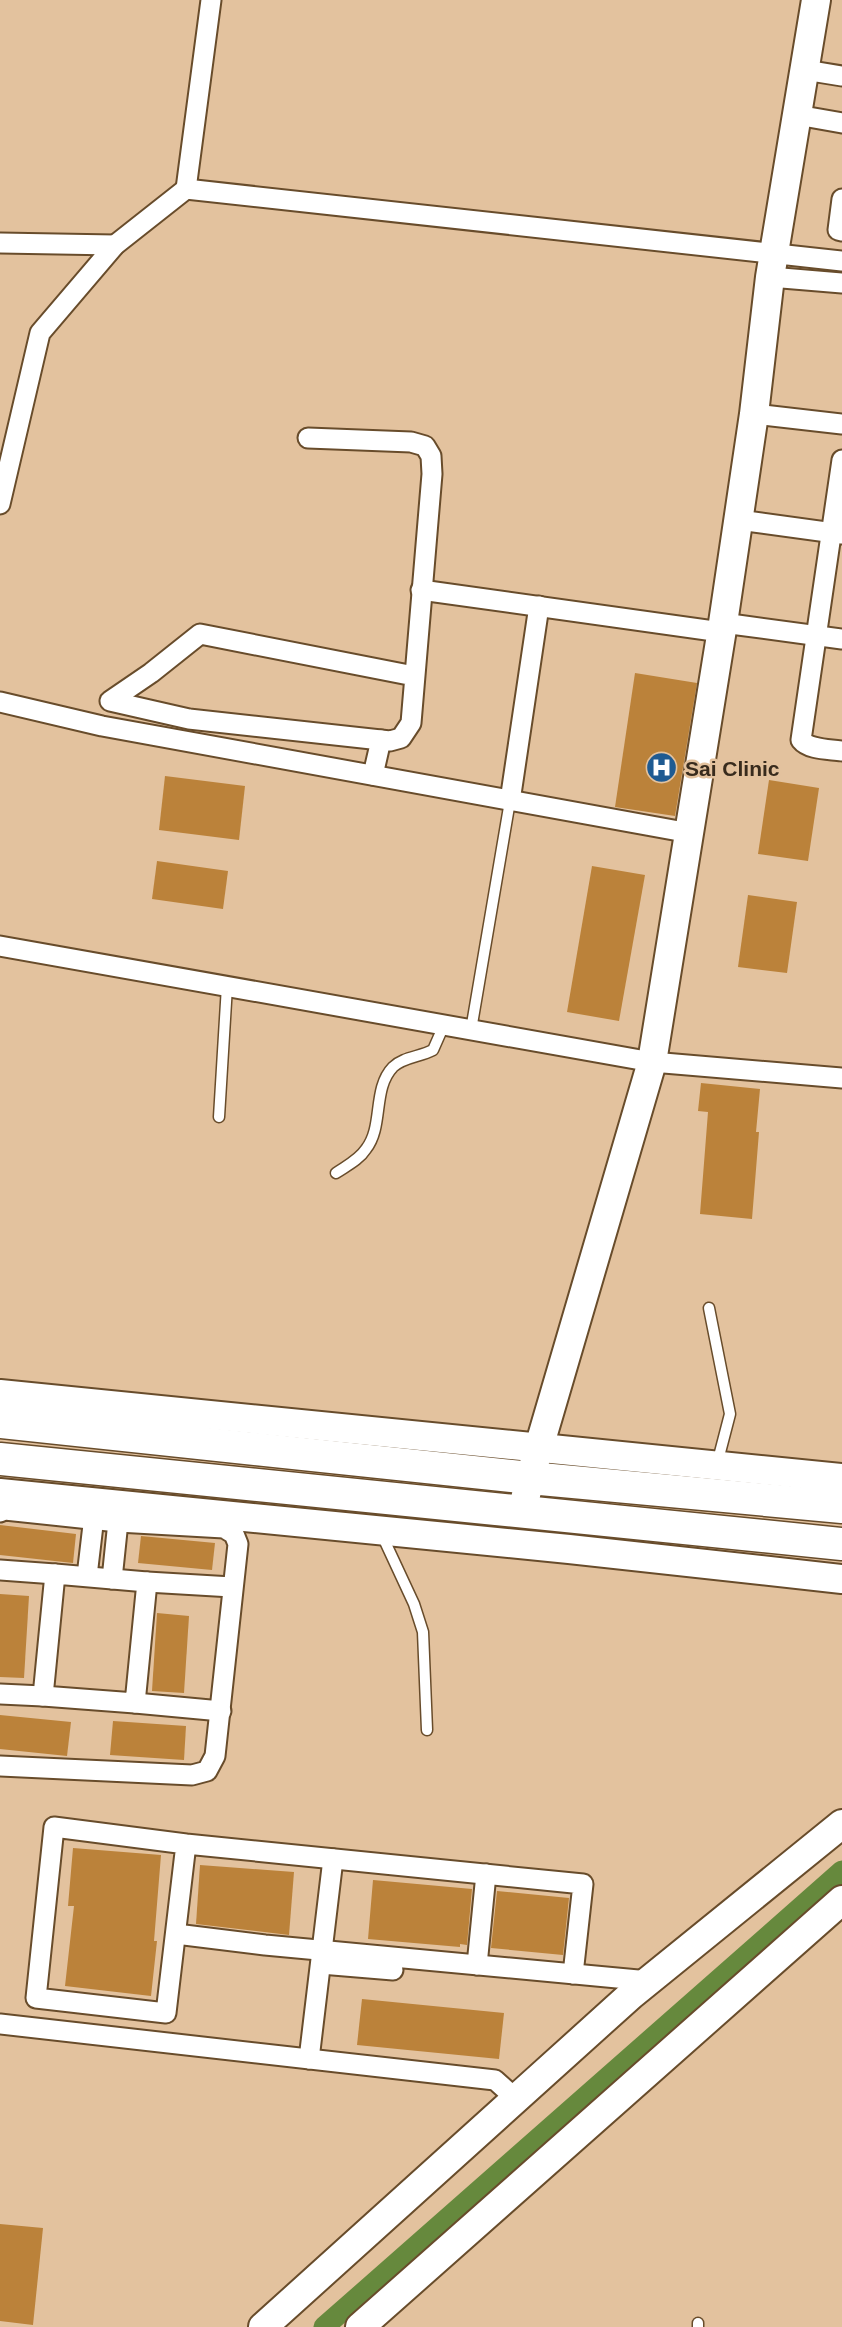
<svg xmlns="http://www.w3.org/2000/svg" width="842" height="2327" viewBox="0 0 842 2327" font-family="Helvetica,sans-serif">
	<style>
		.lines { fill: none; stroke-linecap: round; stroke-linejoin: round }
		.canal { stroke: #66893d; stroke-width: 21 }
		.building { fill: #bb823a }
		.lane-casing { stroke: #684c2b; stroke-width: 13 }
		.street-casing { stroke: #684c2b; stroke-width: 23 }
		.secondary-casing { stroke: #684c2b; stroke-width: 32 }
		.primary-casing { stroke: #684c2b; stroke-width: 35 }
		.lane { stroke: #fff; stroke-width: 10 }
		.street { stroke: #fff; stroke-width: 19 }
		.secondary { stroke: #fff; stroke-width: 28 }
		.primary { stroke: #fff; stroke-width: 32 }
		.labels { text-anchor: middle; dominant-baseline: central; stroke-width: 5; stroke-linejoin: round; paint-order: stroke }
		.poi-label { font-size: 21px; font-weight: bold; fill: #382b1d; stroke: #e3c29e; text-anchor: start }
	</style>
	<rect width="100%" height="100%" fill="#e3c29e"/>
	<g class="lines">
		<path class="canal" d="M324,2327L842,1871"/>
	</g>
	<g class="building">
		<path d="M635,673L697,683L675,816L615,807Z"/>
		<path d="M165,776L245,786L239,840L159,830Z"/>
		<path d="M769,780L819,788L808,861L758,854Z"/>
		<path d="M157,861L228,871L223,909L152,899Z"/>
		<path d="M592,866L645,875L619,1021L567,1012Z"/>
		<path d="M748,895L797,902L787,973L738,967Z"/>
		<path d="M701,1083L760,1089L756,1132H759L752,1219L700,1214L708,1112L698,1111Z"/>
		<path d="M0,1525L76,1534L73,1563L0,1555Z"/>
		<path d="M141,1536L215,1543L212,1570L138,1563Z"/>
		<path d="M0,1594L29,1596L24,1678L0,1677Z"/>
		<path d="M157,1613L189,1616L184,1693L152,1691Z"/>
		<path d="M0,1715L71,1722L67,1756L0,1749Z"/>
		<path d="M113,1721L186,1726L184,1760L110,1755Z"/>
		<path d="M73,1848L161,1855L154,1941H157L151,1996L65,1986L74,1906H68Z"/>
		<path d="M200,1865L294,1872L289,1935L196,1924Z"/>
		<path d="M373,1880L472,1889L467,1945L460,1944V1947L368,1939Z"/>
		<path d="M497,1891L569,1898L563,1955L491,1948Z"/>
		<path d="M362,1999L504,2013L499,2059L357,2045Z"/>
		<path d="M0,2224L43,2228L33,2325L0,2321Z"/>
	</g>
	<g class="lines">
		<defs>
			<g id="lane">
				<path d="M471,1030L510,801"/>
				<path d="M219,1117L227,986"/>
				<path d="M336,1173C346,1166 359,1160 366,1149C384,1126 372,1089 393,1067C403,1057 420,1057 433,1050L444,1025"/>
				<path d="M709,1308L730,1414L717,1464"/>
				<path d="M381,1533L414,1604L423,1632L427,1730"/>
				<path d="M698,2327V2323"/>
			</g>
			<g id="street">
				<path d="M805,70L842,76"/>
				<path d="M797,115L842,123"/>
				<path d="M186,189L211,0"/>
				<path d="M842,199L838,230L842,231"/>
				<path d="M0,243L115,245"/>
				<path d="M770,277L842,283"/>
				<path d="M754,414L842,424"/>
				<path d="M308,438L411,442L425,446L431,456L432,474L411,723L401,738L390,741L189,719L110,701L151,673L200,634L414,676"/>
				<path d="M842,460L801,740C809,750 829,749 842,751"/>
				<path d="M0,504L40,333L115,245L186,189L842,261"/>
				<path d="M739,520L842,534"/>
				<path d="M421,590L721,632"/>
				<path d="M723,623L842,639"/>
				<path d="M0,702L102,726L690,833"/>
				<path d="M373,775L381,740"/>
				<path d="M510,801L539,606"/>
				<path d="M0,946L652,1062L842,1078"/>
				<path d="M0,1512L5,1510L118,1522L224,1528L234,1534L238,1544L215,1756L207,1771L192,1775L0,1766"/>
				<path d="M0,1570L55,1574"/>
				<path d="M55,1574L147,1582L135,1703L43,1696Z"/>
				<path d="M87,1576L95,1508"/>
				<path d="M112,1579L119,1512"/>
				<path d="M147,1582L232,1587"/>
				<path d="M0,1694L43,1696"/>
				<path d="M135,1703L221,1711"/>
				<path d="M186,1844L54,1827L36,1998L166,2013L186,1844L583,1884L573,1974"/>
				<path d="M176,1934L265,1945L649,1981"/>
				<path d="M321,1964L393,1970"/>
				<path d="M477,1965L486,1874"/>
				<path d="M0,2024L495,2080L515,2098"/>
				<path d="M309,2059L333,1859"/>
			</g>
			<g id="secondary">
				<path d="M0,1394L842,1478"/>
				<path d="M0,1493L569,1549L842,1579"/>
				<path d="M522,1512L530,1478L652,1062L723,623L754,414L770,277L816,0"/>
				<path d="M263,2327L631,1995L842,1824"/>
				<path d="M360,2327L842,1900"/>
			</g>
			<g id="primary">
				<path d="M0,1422L530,1478L842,1507"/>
				<path d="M0,1459L842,1544"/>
			</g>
		</defs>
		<use href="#lane" class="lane-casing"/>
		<use href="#street" class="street-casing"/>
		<use href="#secondary" class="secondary-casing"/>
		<use href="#primary" class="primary-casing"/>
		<use href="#lane" class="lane"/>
		<use href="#street" class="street"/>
		<use href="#secondary" class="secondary"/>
		<use href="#primary" class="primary"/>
	</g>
	<defs>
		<symbol id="hospital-disc" viewBox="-11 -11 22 22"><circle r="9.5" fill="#1f5b92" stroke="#e3c29e"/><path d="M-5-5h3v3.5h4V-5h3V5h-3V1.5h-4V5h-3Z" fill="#fff"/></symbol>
	</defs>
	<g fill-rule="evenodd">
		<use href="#hospital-disc" x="644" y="750" width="35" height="35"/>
	</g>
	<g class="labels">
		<g class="poi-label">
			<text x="685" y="768">Sai Clinic</text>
		</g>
	</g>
</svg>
